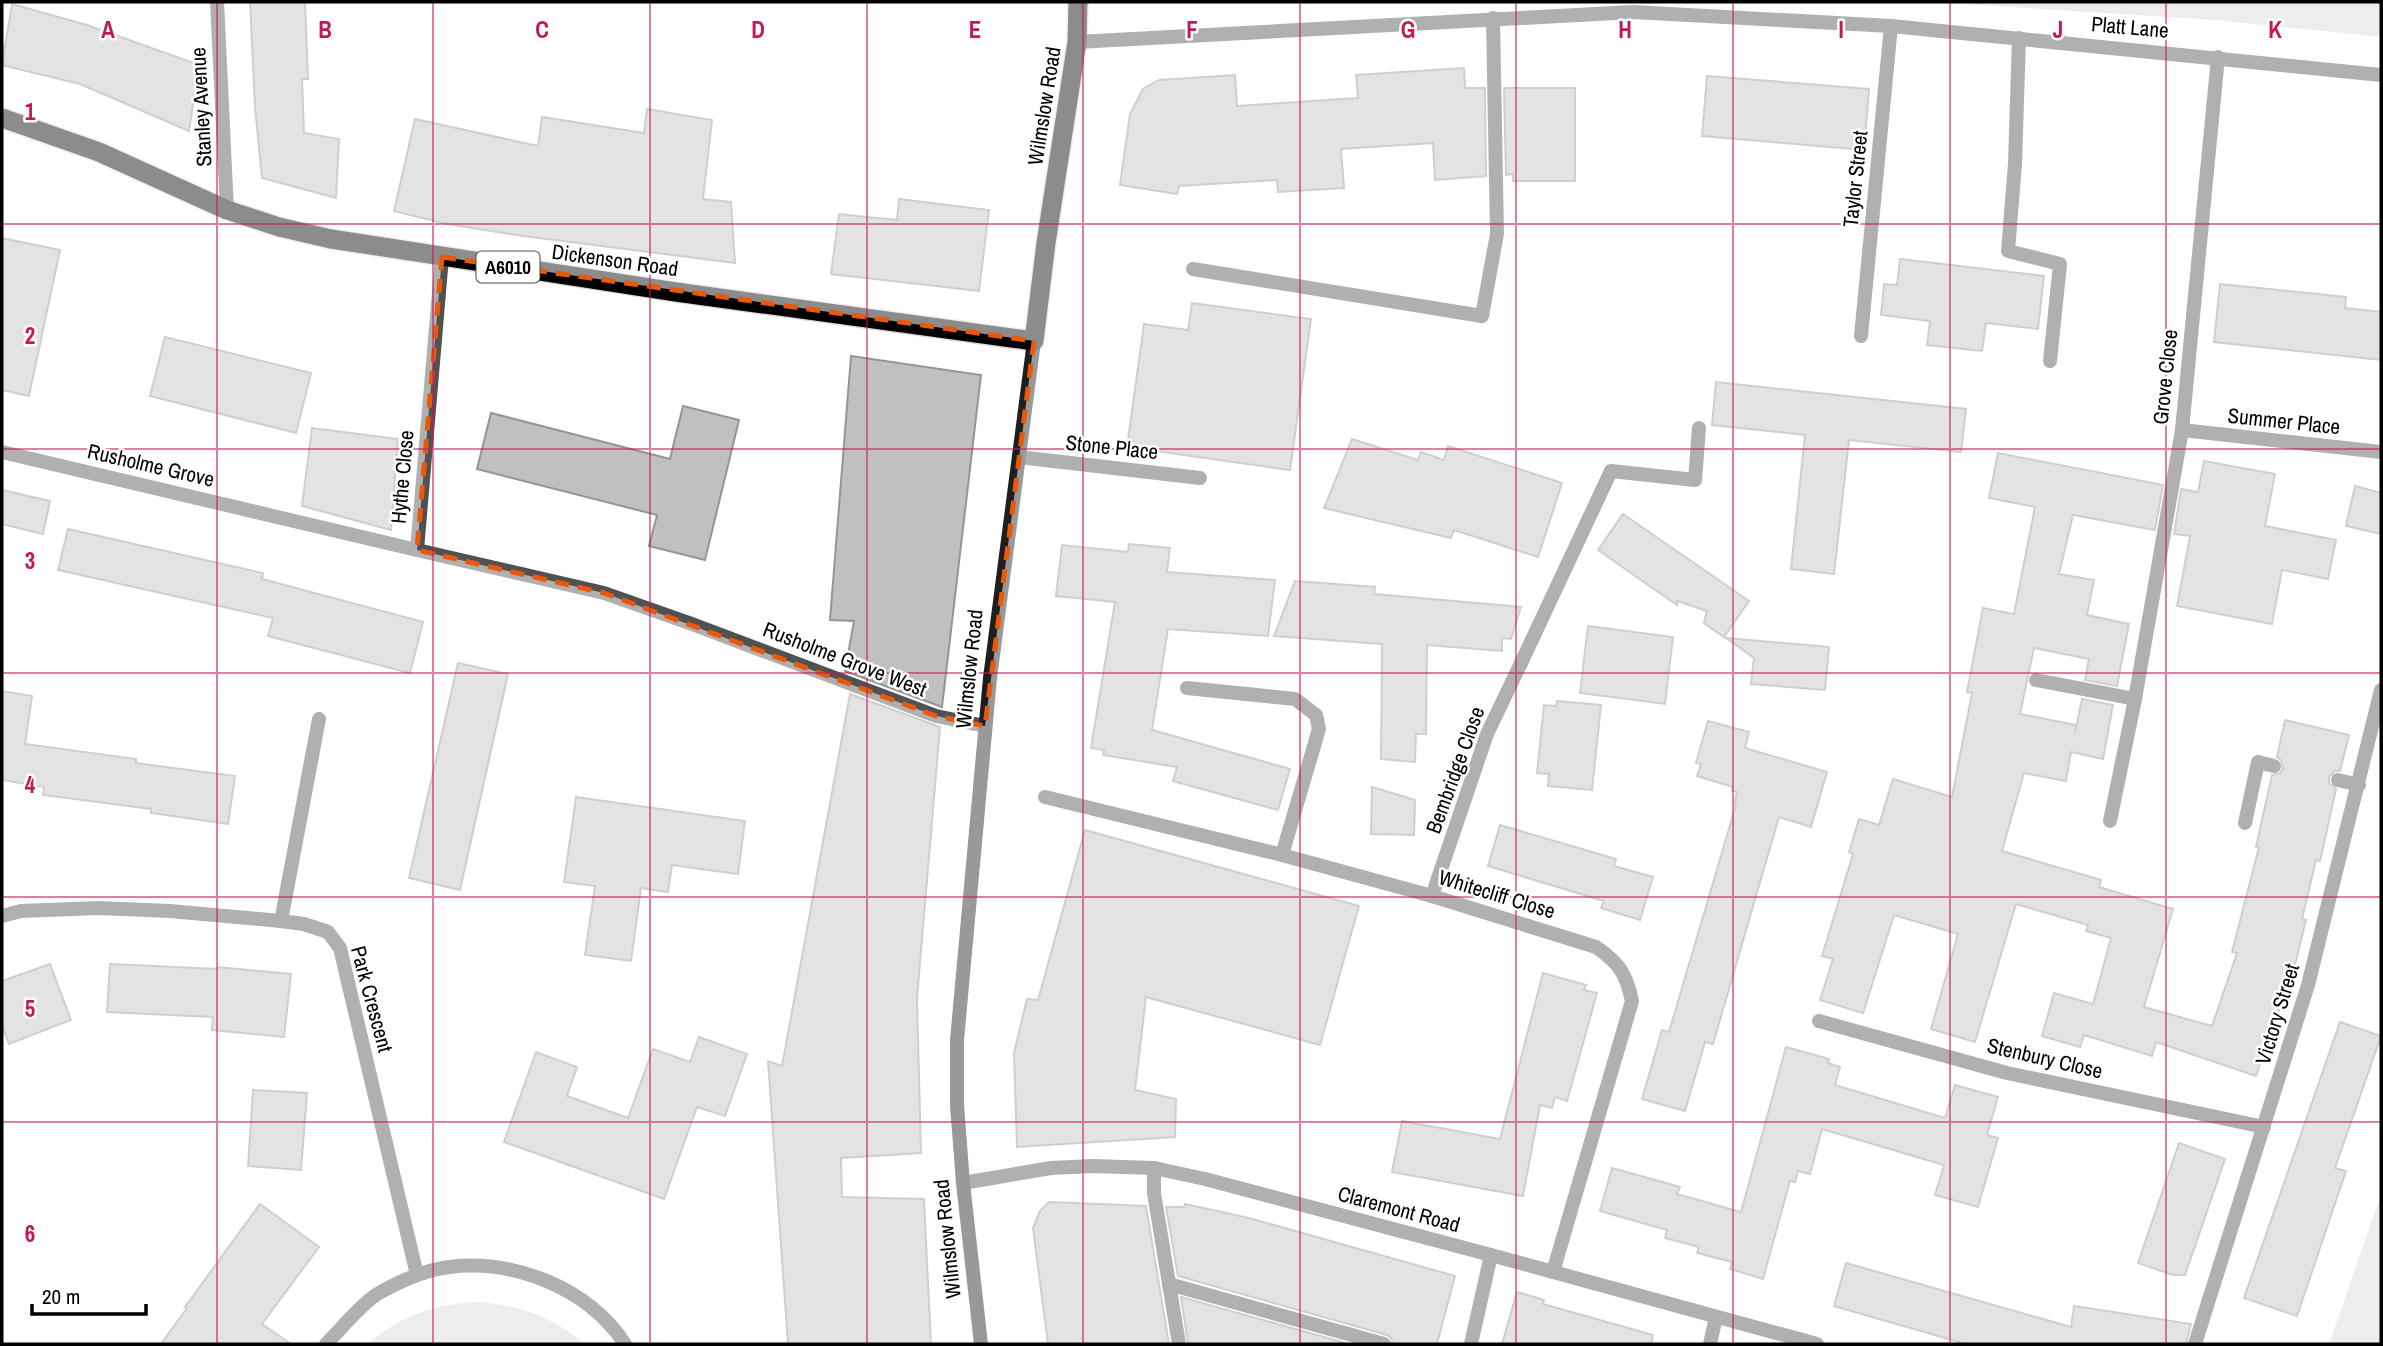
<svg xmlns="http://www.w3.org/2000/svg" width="2383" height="1346" viewBox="0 0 2383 1346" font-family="'Archivo Narrow',sans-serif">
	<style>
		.green { fill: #d8d8d8 }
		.building { fill: #c0c0c0; stroke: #959595; stroke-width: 2 }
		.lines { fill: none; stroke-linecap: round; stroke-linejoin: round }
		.trunk-casing { stroke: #dbdbdb; stroke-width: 22 }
		.service { stroke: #515151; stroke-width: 14 }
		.minor { stroke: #515151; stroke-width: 14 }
		.tertiary { stroke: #515151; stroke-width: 14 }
		.secondary { stroke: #1e1e1e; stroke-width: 14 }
		.trunk { stroke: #000; stroke-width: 19 }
		.marked { fill: none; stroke: #e8590c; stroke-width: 5; stroke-dasharray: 14 9; stroke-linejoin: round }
		.grid { fill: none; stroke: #c2185b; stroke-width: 2; stroke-opacity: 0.55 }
		.labels { text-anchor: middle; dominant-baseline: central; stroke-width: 5; stroke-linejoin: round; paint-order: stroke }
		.shield { fill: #fff; stroke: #4c4c4c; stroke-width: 2 }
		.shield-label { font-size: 19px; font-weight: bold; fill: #000 }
		.street-label { font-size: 21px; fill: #000; stroke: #fff }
		.grid-label { font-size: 23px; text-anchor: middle; font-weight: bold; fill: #c2185b; stroke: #fff; stroke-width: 5; stroke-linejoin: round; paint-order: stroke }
	</style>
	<rect width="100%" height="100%" fill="#fff"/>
	<g class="green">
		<path d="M1931,2H2381V37L2216,20Z"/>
		<path d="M2381,1195V1344H2329Z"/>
		<path d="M480,1302C521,1306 554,1317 584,1344H369C399,1315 439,1303 480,1302Z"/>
	</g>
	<g class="building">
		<path d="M250,2H305L308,79H302L304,133L339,139L336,198L262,178L255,107Z"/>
		<path d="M12,4L87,25L199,65L189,131L80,84L2,65Z"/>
		<path d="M1464,68L1465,88H1485L1486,176L1435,180L1433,143L1341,149L1344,188L1278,192L1277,180L1179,186L1177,194L1120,185L1130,114L1143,89L1159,80L1235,75L1237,106L1358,98L1356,75Z"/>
		<path d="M1707,76L1869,89L1864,150L1702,136Z"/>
		<path d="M1504,88H1575V181H1513V174L1506,175Z"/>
		<path d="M647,109L712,120L703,199L731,202L735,263L523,236L447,224L394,211L415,119L538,146L542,117L644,133Z"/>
		<path d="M899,199L989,210L979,291L831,274L839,214L897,220Z"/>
		<path d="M2,238L60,250L29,396L2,390Z"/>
		<path d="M1900,259L2044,276L2038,329L1986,323L1982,351L1927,345L1930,321L1881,315L1884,284L1897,285Z"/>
		<path d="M2220,284L2346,297L2345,308L2381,312V360L2214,342Z"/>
		<path d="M1192,303L1311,319L1290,470L1127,447L1144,324L1188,330Z"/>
		<path d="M165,337L311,373L296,433L150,396Z"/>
		<path d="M851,356L981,375L942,707L845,671L854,621L830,620Z"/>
		<path d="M1716,382L1966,409L1961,452L1849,440L1834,574L1791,569L1805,435L1712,425Z"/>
		<path d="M683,406L739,420L705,560L649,546L657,515L477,469L491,413L670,459Z"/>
		<path d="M312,428L398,439L391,530L302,506Z"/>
		<path d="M1352,439L1418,460L1421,452L1444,460L1448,446L1562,483L1538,557L1454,530L1451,538L1324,508Z"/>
		<path d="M1998,453L2163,485L2155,530L2073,515L2059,574L2094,580L2087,615L2129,624L2117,686L2085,680L2089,659L2034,648L2020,714L2076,725L2075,733L2082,699L2113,705L2103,759L2071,752L2066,781L2024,773L2002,851L2101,880L2099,887L2173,909L2144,1007L2212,1026L2237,953L2232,952L2259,847H2256L2272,775L2280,773L2283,768L2281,760L2277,757L2285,720L2349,735L2340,771H2335L2329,777V783L2336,789L2320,861L2316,860L2302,919L2306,920L2296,961L2256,1076L2156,1042L2152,1056L2084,1035L2080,1047L2042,1036L2054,993L2093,1004L2111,938L2086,931L2088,925L2016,904L1975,1042L1931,1029L1958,934L1894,915L1863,1013L1820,1000L1833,959L1822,956L1853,854L1849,852L1859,819L1879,825L1893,779L1952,797L1972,693L1967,692L1983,608L2014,614L2035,507L1989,498Z"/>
		<path d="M2204,461L2275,474L2265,526L2336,540L2328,579L2282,570L2272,624L2177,606L2190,536L2174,534L2181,489L2198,492Z"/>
		<path d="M2355,486L2381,493V534L2346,526Z"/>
		<path d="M2,490L50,501L43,534L2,524Z"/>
		<path d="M1623,514L1749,601L1724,637L1704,623L1707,611L1677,601V605L1598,550Z"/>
		<path d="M68,529L263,573L262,579L423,622L410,673L268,636L273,618L58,570Z"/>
		<path d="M1129,544L1170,548L1167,572L1275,580L1268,636L1168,629L1152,730L1290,769L1278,810L1173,781L1177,767L1103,755L1104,750L1091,748L1115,602L1056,596L1062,545L1128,552Z"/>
		<path d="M1295,581L1375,587L1374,594L1521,607L1511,639L1502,638V651L1427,645L1426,734H1416L1415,762L1381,759L1382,644L1274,636Z"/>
		<path d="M1588,626L1673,637L1665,704L1580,693Z"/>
		<path d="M1726,638L1829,647L1825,690L1751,684L1754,658Z"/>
		<path d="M458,663L508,674L460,890L409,878Z"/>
		<path d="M2,691L32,696L25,744L136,759V763L235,776L228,824L151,813V809L43,795L44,787L2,780Z"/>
		<path d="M850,694L940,727L917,998L921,1153L841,1158L842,1197L924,1199L931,1344H788L768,1061L782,1066Z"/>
		<path d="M1557,701L1601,705L1592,790L1548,786L1549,774L1537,773L1544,705L1556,706Z"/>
		<path d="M1708,721L1749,732L1745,748L1827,772L1811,827L1779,817L1713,1044L1705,1042L1685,1111L1642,1099L1662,1030L1669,1032L1736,805L1734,804L1737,792L1732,791L1733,787L1697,776L1701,764L1696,763Z"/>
		<path d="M1372,787L1415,800L1414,835L1371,834Z"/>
		<path d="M576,797L745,821L738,874L672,865L668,892L641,888L631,961L585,955L595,886L564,882Z"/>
		<path d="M1500,825L1616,859L1614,866L1653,877L1640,920L1601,908L1604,901L1488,866Z"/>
		<path d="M1085,830L1359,906L1320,1045L1146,997L1135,1090L1176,1099L1175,1137L1017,1147L1014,1053L1027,999L1038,1000Z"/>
		<path d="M50,964L71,1020L9,1044L2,1025V981Z"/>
		<path d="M110,964L218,969V967L291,974L284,1037L212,1030L213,1017L107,1012Z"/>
		<path d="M1543,973L1586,985L1584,990L1597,993L1567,1101L1555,1097L1552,1108L1540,1105L1523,1196L1392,1172L1402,1121L1500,1139Z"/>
		<path d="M2340,1022L2381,1036L2335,1168L2346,1171L2297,1316L2244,1298Z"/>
		<path d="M699,1037L747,1054L725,1116L697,1107L664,1199L504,1142L536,1052L577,1067L567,1096L628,1118L653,1049L690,1062Z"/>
		<path d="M1786,1047L1829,1059L1828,1063L1840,1067L1835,1085L1945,1118L1955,1085L1998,1097L1987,1135L1998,1138L1978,1207L1935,1195L1944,1165L1822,1129L1810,1174L1798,1171L1795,1182L1790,1181L1763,1279L1730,1269L1732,1262L1697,1253L1699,1247L1665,1238L1667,1230L1600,1211L1612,1168L1680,1187L1677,1194L1741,1212Z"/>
		<path d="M253,1090L307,1093L301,1170L248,1166Z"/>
		<path d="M2179,1143L2225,1159L2185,1275H2173L2138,1263Z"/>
		<path d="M1049,1202L1146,1206L1169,1344H1048L1033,1228L1040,1211Z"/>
		<path d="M260,1204L319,1247L262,1324L291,1344H161L187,1308L185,1307Z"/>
		<path d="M1185,1204L1249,1218L1455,1276L1437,1344H1393L1391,1338L1387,1335L1178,1276L1166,1207H1184Z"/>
		<path d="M1846,1263L2071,1327L2074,1306L2191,1324L2186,1344H1966L1834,1306Z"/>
		<path d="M1517,1292L1544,1300L1543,1304L1653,1335L1651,1344H1502Z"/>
		<path d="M1181,1297L1349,1344H1188Z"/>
	</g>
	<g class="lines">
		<defs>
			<path id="trunk" d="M2,118L99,152L227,210L279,227L331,239L676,292L1034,341L1046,243L1077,42L1078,2"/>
		</defs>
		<use href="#trunk" class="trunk-casing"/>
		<g class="service">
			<path d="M2019,38L2015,164L2008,251L2060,264L2050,361"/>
			<path d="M1193,269L1482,316L1497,234L1493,18"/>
			<path d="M1861,336L1891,26"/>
			<path d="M1522,661L1611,471L1695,480L1699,428"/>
			<path d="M2036,680L2135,699"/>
			<path d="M1187,688L1295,699L1316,715L1319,729L1282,855"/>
			<path d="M2338,780L2359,785"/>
			<path d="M2245,823L2258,762L2274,766"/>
			<path d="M281,921L319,719"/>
			<path d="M1154,1168V1193L1179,1344"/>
			<path d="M1169,1284L1384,1344"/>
		</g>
		<g class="minor">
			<path d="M217,2L227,210"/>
			<path d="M442,257L417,550L604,593L692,624L936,716L985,726"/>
			<path d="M2182,430L2381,452"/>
			<path d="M2,452L417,550"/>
			<path d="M1019,457L1200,478"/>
			<path d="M1045,797L1282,855L1432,896L1596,947C1619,963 1626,973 1632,1001L1553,1272"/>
			<path d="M2110,821L2135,699L2182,430L2218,57"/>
			<path d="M1432,896L1487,734L1522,661"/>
			<path d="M2,916L21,911L98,908L170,911L281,921L304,924L328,932L340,948L417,1275"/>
			<path d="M1819,1021L2007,1073L2264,1127"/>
			<path d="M963,1183L1051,1168L1093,1166L1154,1168L1205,1179L1491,1255L1817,1344"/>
			<path d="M326,1344C340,1330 363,1302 379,1293C400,1281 426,1270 449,1267C515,1259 588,1288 625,1344"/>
			<path d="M1471,1344L1491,1255"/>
			<path d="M1710,1344L1716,1317"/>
			<path d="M2195,1344L2308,985L2381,690"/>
		</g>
		<path class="tertiary" d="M1077,42L1633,12L1891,26L2381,75"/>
		<path class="secondary" d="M981,1344L963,1183L957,1105V1040L990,678L1034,341"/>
		<use href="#trunk" class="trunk"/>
	</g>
	<path d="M0 0H2383V1346H0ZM442,257L1034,341L985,726L936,716L604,593L417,550Z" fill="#fff" fill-opacity=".55" fill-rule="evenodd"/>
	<path class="marked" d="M442,257L1034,341L985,726L936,716L604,593L417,550Z"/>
	<path class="grid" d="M217,2V1344M433,2V1344M650,2V1344M867,2V1344M1083,2V1344M1300,2V1344M1516,2V1344M1733,2V1344M1950,2V1344M2166,2V1344M2,224H2381M2,449H2381M2,673H2381M2,897H2381M2,1122H2381"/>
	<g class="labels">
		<rect class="shield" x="476.5" y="251.5" width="63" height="31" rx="5"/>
		<g class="shield-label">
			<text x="508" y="267">A6010</text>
		</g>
		<g class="street-label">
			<text transform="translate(2130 27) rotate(5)">Platt Lane</text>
			<text transform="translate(1044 106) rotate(-81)">Wilmslow Road</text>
			<text transform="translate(201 107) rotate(-93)">Stanley Avenue</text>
			<text transform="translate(1855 179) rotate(-84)">Taylor Street</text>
			<text transform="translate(615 260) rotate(8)">Dickenson Road</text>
			<text transform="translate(2165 377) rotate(-84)">Grove Close</text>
			<text transform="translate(2284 421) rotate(6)">Summer Place</text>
			<text transform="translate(1112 447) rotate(6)">Stone Place</text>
			<text transform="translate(151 465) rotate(13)">Rusholme Grove</text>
			<text transform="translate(402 477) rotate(-85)">Hythe Close</text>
			<text transform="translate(845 659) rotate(21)">Rusholme Grove West</text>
			<text transform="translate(969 669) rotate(-84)">Wilmslow Road</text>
			<text transform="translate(1455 770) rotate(-70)">Bembridge Close</text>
			<text transform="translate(1497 894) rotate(17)">Whitecliff Close</text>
			<text transform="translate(372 999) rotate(75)">Park Crescent</text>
			<text transform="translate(2277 1014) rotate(-73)">Victory Street</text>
			<text transform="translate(2045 1058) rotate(13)">Stenbury Close</text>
			<text transform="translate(1399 1209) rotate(15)">Claremont Road</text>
			<text transform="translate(947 1239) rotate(-96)">Wilmslow Road</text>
		</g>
	</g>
	<g class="grid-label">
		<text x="108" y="38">A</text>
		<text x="325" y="38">B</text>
		<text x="542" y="38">C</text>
		<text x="758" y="38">D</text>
		<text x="975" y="38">E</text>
		<text x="1192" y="38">F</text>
		<text x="1408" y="38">G</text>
		<text x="1625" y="38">H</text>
		<text x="1841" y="38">I</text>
		<text x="2058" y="38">J</text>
		<text x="2275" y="38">K</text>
		<text x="30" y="120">1</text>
		<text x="30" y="344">2</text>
		<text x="30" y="569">3</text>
		<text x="30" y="793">4</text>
		<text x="30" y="1017">5</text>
		<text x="30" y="1242">6</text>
	</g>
	<rect width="2383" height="1346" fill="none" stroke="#000000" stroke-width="7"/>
	<path d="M32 1304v10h114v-10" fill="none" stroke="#000000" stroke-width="3.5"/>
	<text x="42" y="1304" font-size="21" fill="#000000" stroke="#ffffff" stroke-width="5" paint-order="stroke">20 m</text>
</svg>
